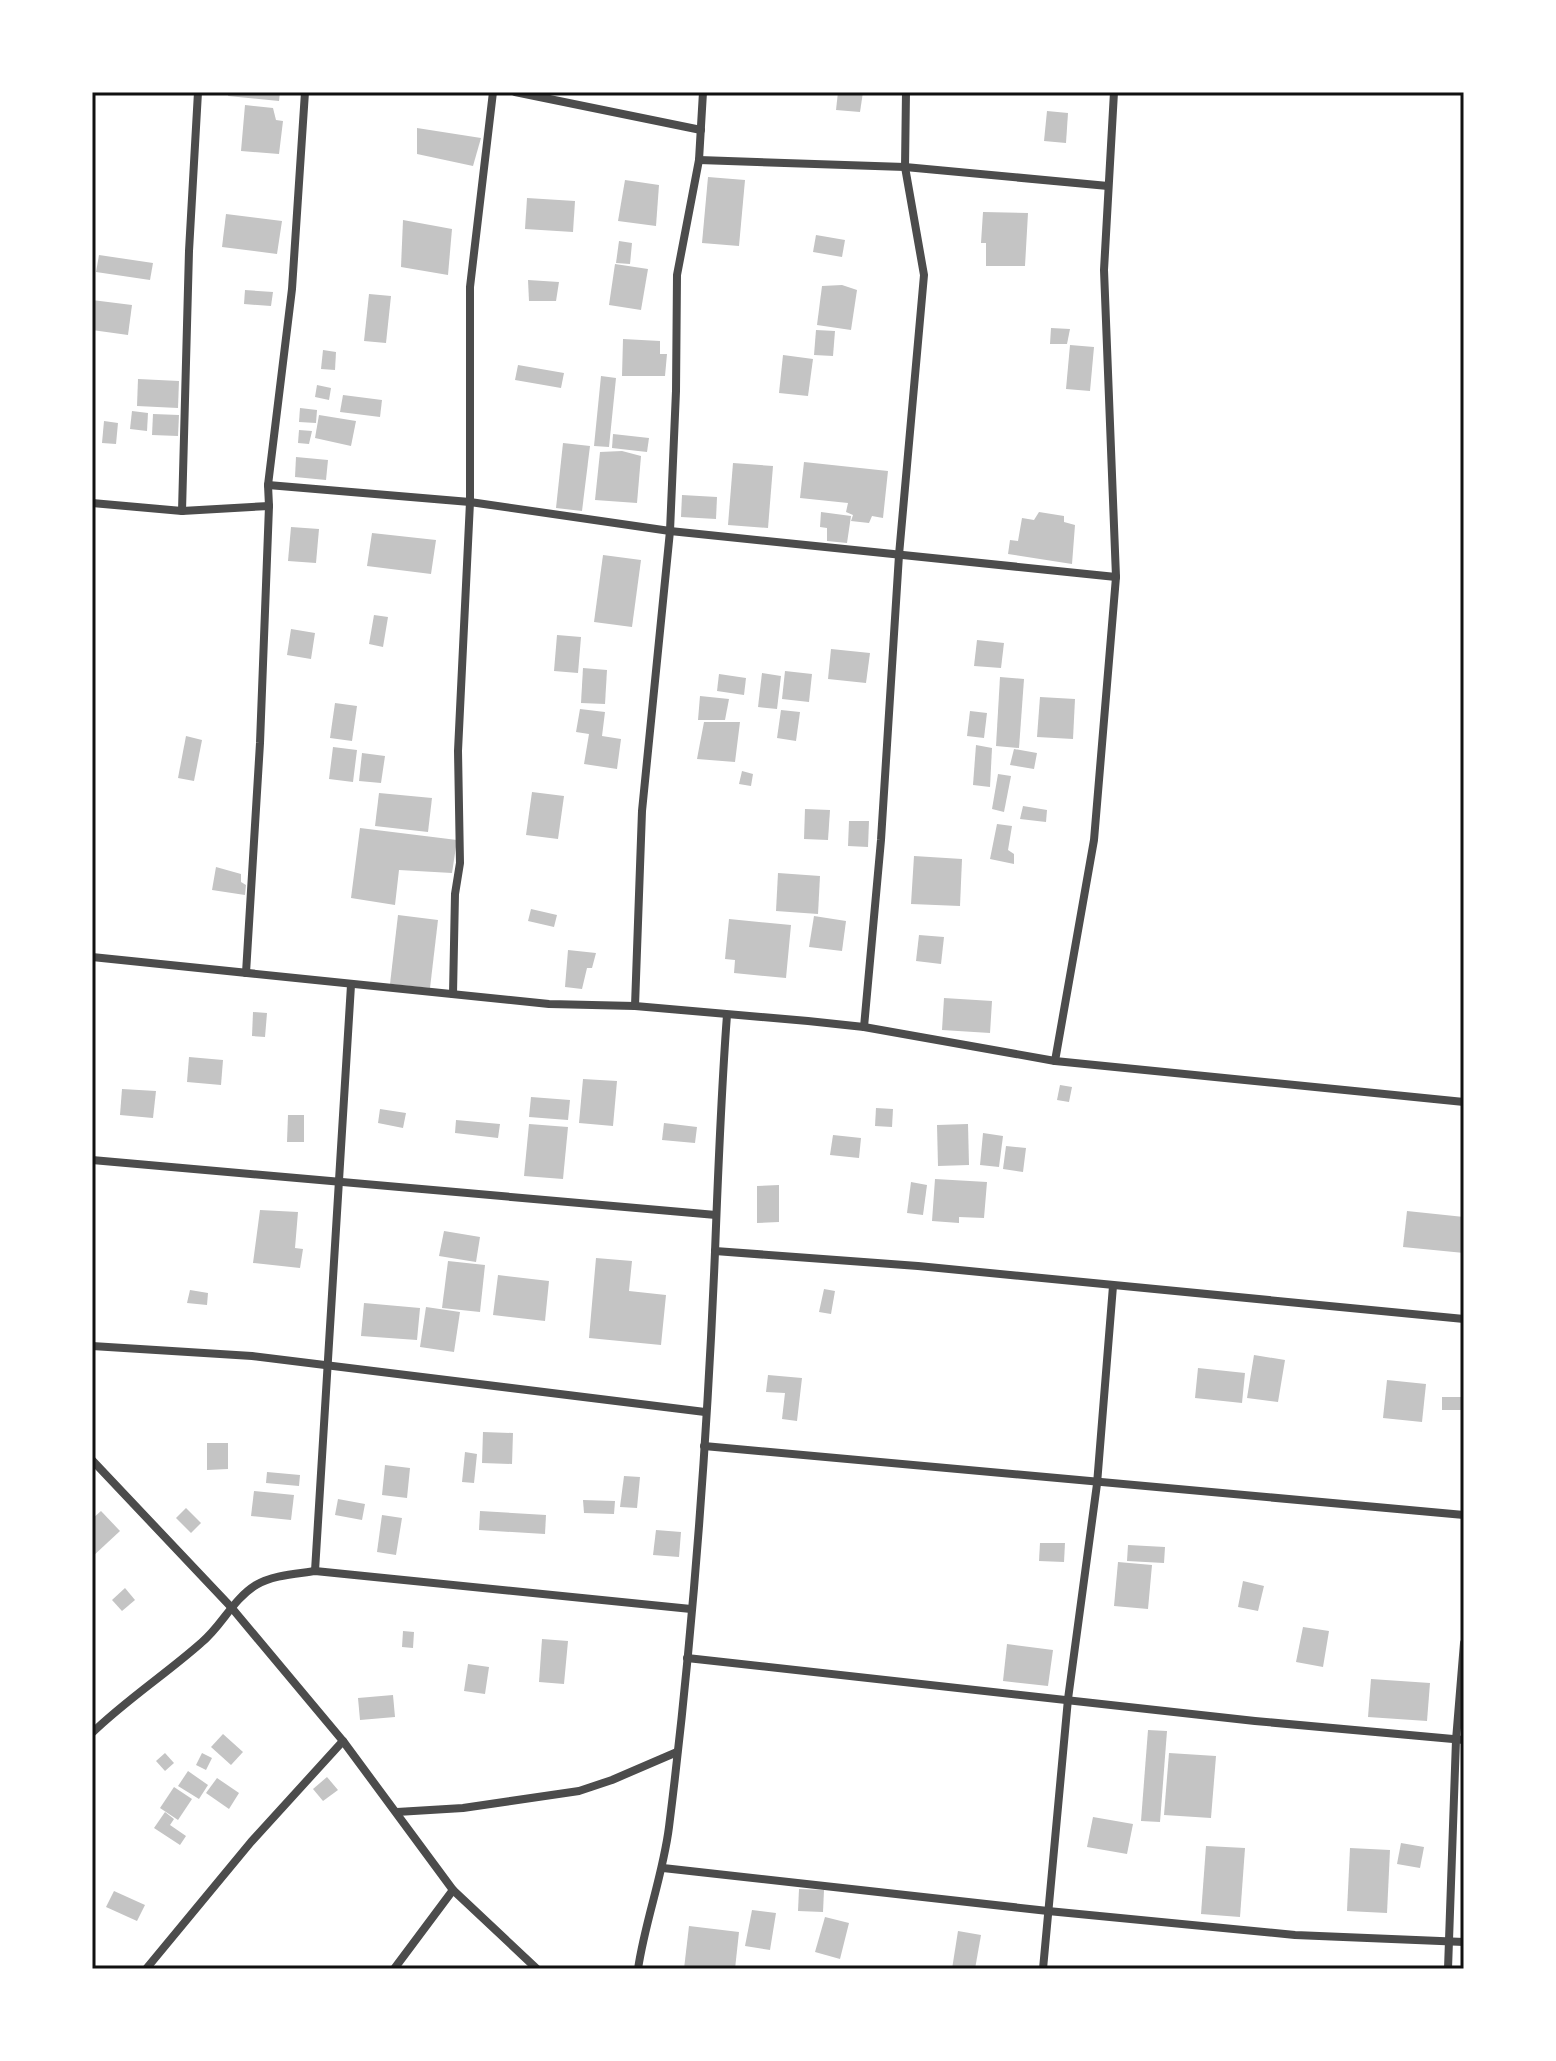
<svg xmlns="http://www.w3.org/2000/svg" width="1556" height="2061" viewBox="0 0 1556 2061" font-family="'PT Sans Narrow',sans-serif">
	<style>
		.building { fill: #c4c4c4 }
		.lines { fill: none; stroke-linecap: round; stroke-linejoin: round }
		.minor { stroke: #4c4c4c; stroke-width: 8 }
		.neatline { fill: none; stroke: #111; stroke-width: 3 }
	</style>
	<rect width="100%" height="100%" fill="#fff"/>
	<g class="building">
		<path d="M229,92H280L279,101L228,96Z"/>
		<path d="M838,92H863L860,112L836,110Z"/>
		<path d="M245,105L273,108L276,120L283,121L279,154L241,151Z"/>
		<path d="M1047,111L1068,113L1066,143L1044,141Z"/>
		<path d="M417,128L481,138L473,166L417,154Z"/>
		<path d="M708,177L745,180L739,246L702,243Z"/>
		<path d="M625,180L659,185L656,226L618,221Z"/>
		<path d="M527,198L575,201L573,232L525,229Z"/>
		<path d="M983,212L1028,213L1025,266H986V243H981Z"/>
		<path d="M226,214L282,221L277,254L222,247Z"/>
		<path d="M403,220L452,229L448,275L401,267Z"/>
		<path d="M816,235L845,240L842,257L813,252Z"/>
		<path d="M619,241L632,243L630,264L616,263Z"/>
		<path d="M99,255L153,263L150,280L96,272Z"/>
		<path d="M615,264L648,269L641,310L609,305Z"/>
		<path d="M528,280L559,282L556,301H529Z"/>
		<path d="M842,285L857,290L851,330L817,325L822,286Z"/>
		<path d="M245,290L273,292L271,306L244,304Z"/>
		<path d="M369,294L391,296L386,343L364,341Z"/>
		<path d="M92,300L132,305L128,335L92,330Z"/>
		<path d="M1051,328L1070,329L1067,344H1050Z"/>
		<path d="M816,330L835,331L833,356L814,355Z"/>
		<path d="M623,339L660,341V354H667L665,376H622Z"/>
		<path d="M1070,345L1094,347L1090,391L1066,389Z"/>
		<path d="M323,350L336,352L335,370L321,369Z"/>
		<path d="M783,355L813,359L808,396L779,393Z"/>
		<path d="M518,365L564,373L561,388L515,380Z"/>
		<path d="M601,376L616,378L609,447L594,446Z"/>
		<path d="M138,379L179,381L178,408L137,406Z"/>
		<path d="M317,385L331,388L329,400L315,397Z"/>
		<path d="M343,395L382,400L380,417L340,412Z"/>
		<path d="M300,408L317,410L316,423L299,422Z"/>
		<path d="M132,411L148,413L147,431L130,429Z"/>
		<path d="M153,414L179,415L178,436L152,435Z"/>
		<path d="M319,415L356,421L351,446L315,438Z"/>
		<path d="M104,421L118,423L116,444L102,443Z"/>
		<path d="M299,430L312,431L309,444L298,443Z"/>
		<path d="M613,434L649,438L647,452L612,448Z"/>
		<path d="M563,443L590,446L582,511L556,508Z"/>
		<path d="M622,451L641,456L637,503L595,500L600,452Z"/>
		<path d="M296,457L328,460L326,480L295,477Z"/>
		<path d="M804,462L888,471L883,518L872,516L869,523L851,521L853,515L846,512L848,503L800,498Z"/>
		<path d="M733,463L773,466L768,528L728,525Z"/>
		<path d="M682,495L717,497L716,519L681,517Z"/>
		<path d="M821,512L851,516L847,543L827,541V528L820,527Z"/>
		<path d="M1039,512L1064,516V522L1075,525L1072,564L1008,554L1010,540L1018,541L1022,518L1034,520Z"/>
		<path d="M291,527L319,529L316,563L288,561Z"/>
		<path d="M372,533L436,540L431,574L367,566Z"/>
		<path d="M603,555L641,560L632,627L594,622Z"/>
		<path d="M374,615L388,617L383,647L369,644Z"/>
		<path d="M291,629L315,633L311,659L287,655Z"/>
		<path d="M557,635L581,637L578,673L554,671Z"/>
		<path d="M977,640L1004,643L1001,668L974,666Z"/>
		<path d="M831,649L870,653L866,683L828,679Z"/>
		<path d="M583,668L607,670L605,704L581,703Z"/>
		<path d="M785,671L812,674L809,702L782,699Z"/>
		<path d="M762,673L781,676L777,709L758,707Z"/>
		<path d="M719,674L746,678L744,695L717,691Z"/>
		<path d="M1000,677L1024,679L1019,748L996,746Z"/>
		<path d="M700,696L729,699L725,720H698Z"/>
		<path d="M1040,697L1075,699L1073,739L1037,737Z"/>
		<path d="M335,703L357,706L352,741L330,738Z"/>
		<path d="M580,709L605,712L602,736L621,739L617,769L584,764L589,734L576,732Z"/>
		<path d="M781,710L800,712L796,741L777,738Z"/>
		<path d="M970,711L987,713L984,738L967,736Z"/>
		<path d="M704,722H740L735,762L697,759Z"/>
		<path d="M186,736L202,740L194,781L178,778Z"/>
		<path d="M976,745L992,748L990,787L973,785Z"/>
		<path d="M333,747L357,750L353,782L329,779Z"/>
		<path d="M1014,749L1037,753L1034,769L1010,765Z"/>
		<path d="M362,753L385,756L381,783L359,781Z"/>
		<path d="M742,771L753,774L751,786L739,784Z"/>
		<path d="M998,774L1011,776L1004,812L992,809Z"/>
		<path d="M532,792L564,796L558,839L526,835Z"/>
		<path d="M379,793L432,798L428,832L375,826Z"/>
		<path d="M1023,806L1047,810L1046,822L1020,819Z"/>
		<path d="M805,809L830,810L828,840L804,839Z"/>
		<path d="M849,821H869L868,847L848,846Z"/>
		<path d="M997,824L1012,826L1008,850L1014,854V864L990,859Z"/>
		<path d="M360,828L457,840L452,873L399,870L395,905L351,898Z"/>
		<path d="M914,856L962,859L960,906L911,904Z"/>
		<path d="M216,867L241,874V882L246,885L245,895L212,890Z"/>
		<path d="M778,873L820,876L818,914L776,911Z"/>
		<path d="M531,909L557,915L554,927L528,921Z"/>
		<path d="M398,915L438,920L430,988L390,984Z"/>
		<path d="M814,916L846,921L842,951L809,947Z"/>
		<path d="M729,919L791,925L786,978L734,973L735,960L725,959Z"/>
		<path d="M919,935L944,937L941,964L916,961Z"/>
		<path d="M568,950L596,953L592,968H587L582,989L565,987Z"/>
		<path d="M944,998L992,1001L990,1033L942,1030Z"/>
		<path d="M253,1012L267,1013L265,1037L252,1036Z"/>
		<path d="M189,1057L223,1060L221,1085L187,1082Z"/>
		<path d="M583,1079L617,1081L613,1126L579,1123Z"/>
		<path d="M1060,1085L1072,1087L1069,1102L1057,1100Z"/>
		<path d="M122,1089L156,1091L153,1118L120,1115Z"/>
		<path d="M531,1097L570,1100L568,1120L529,1117Z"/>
		<path d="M876,1108L893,1109L892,1127L875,1126Z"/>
		<path d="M380,1109L406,1113L403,1128L378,1123Z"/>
		<path d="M288,1115H304V1142H287Z"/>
		<path d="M456,1120L500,1124L498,1138L455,1133Z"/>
		<path d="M664,1123L697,1127L695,1143L662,1140Z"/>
		<path d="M529,1124L568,1127L563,1179L524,1176Z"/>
		<path d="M968,1124L969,1165L938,1166L937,1125Z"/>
		<path d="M983,1133L1003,1136L999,1167L980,1165Z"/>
		<path d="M833,1135L861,1138L859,1158L830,1155Z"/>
		<path d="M1006,1146L1026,1148L1023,1172L1003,1169Z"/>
		<path d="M935,1179L987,1182L984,1218L959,1217V1223L932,1221Z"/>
		<path d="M911,1182L927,1185L923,1215L907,1213Z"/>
		<path d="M779,1185V1222L757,1223V1186Z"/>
		<path d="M260,1210L298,1212L295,1248L303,1249L300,1268L253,1263Z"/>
		<path d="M1407,1211L1464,1217V1253L1403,1247Z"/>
		<path d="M444,1231L480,1237L476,1262L439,1256Z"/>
		<path d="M596,1258L632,1261L629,1291L666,1295L661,1345L589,1338Z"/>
		<path d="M448,1261L485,1265L480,1312L442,1308Z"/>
		<path d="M498,1275L549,1281L545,1321L493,1315Z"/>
		<path d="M824,1289L835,1291L831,1314L819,1312Z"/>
		<path d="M190,1290L208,1293L207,1305L187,1303Z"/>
		<path d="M364,1303L420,1308L417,1340L361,1336Z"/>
		<path d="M426,1307L460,1312L454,1352L420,1347Z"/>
		<path d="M1254,1355L1285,1360L1278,1402L1247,1398Z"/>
		<path d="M1198,1368L1245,1373L1242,1403L1195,1398Z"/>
		<path d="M768,1375L802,1378L797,1421L782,1419L785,1393L766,1392Z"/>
		<path d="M1387,1380L1426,1384L1422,1422L1383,1418Z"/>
		<rect x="1442" y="1397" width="19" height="13"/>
		<path d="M483,1432L513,1433L512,1464L482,1463Z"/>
		<path d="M207,1443H228V1469L207,1470Z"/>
		<path d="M465,1452L477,1454L474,1483L462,1482Z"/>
		<path d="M385,1465L410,1468L407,1498L382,1495Z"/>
		<path d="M267,1472L300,1475L299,1486L266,1483Z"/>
		<path d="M624,1476L640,1477L637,1508L620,1507Z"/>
		<path d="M254,1491L294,1495L291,1520L251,1516Z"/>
		<path d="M338,1499L365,1504L362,1520L335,1515Z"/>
		<path d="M583,1500L615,1501L614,1514L584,1513Z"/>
		<path d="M186,1508L201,1523L191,1533L176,1518Z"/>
		<path d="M101,1511L120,1531L92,1557V1519Z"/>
		<path d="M480,1511L546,1515L545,1534L479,1530Z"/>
		<path d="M382,1515L402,1518L396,1555L377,1552Z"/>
		<path d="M656,1530L681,1532L679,1557L653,1555Z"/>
		<path d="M1040,1543H1065L1064,1562L1039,1561Z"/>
		<path d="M1128,1545L1165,1547L1164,1563L1127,1561Z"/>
		<path d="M1118,1562L1152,1565L1148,1609L1114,1606Z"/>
		<path d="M1243,1581L1264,1586L1258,1611L1238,1607Z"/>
		<path d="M125,1588L135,1600L122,1611L112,1600Z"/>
		<path d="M1303,1627L1329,1631L1323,1667L1296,1662Z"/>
		<path d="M403,1631L414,1632L413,1648L402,1647Z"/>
		<path d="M542,1639L568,1641L564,1684L539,1682Z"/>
		<path d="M1007,1644L1053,1650L1048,1686L1003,1681Z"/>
		<path d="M468,1664L489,1667L485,1694L464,1691Z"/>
		<path d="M1371,1679L1430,1683L1427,1721L1368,1717Z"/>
		<path d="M393,1695L395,1717L360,1720L358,1698Z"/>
		<path d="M1148,1730L1167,1731L1160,1822L1141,1821Z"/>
		<path d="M223,1734L243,1752L231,1765L211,1747Z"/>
		<path d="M165,1753L174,1763L165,1771L156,1761Z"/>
		<path d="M202,1753L212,1758L206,1770L196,1765Z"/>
		<path d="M1169,1753L1216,1756L1211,1818L1164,1815Z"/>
		<path d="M188,1771L208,1785L199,1799L178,1786Z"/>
		<path d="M327,1777L338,1790L323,1801L313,1789Z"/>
		<path d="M217,1778L239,1793L229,1809L206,1793Z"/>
		<path d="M174,1787L192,1799L178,1820L160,1808Z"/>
		<path d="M165,1812L174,1819L170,1825L186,1836L180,1845L154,1828Z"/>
		<path d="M1093,1817L1133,1824L1127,1854L1087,1847Z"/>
		<path d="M1401,1843L1424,1847L1420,1868L1397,1864Z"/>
		<path d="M1206,1846L1245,1848L1240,1917L1201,1914Z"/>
		<path d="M1350,1848L1390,1850L1387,1913L1347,1911Z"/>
		<path d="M799,1889L824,1890L823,1912L798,1911Z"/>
		<path d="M114,1891L145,1905L137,1921L106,1907Z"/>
		<path d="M752,1910L776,1913L770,1950L745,1946Z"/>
		<path d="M825,1917L849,1923L840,1959L815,1952Z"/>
		<path d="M689,1926L739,1932L735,1969H684Z"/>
		<path d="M958,1931L981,1935L975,1969H952Z"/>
	</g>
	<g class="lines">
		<g class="minor">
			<path d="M515,92L701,130"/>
			<path d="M699,160L905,167L1108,186"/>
			<path d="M268,485L470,502L670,531L1116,577"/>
			<path d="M92,503L182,511L269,506"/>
			<path d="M182,511L189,251L198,92"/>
			<path d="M92,957L549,1004L635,1006L808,1021L864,1027L1055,1061L1464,1102"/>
			<path d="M246,973L260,743L269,506L268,485L292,289L305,92"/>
			<path d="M453,994L455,894L460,863L458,751L470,502V287L493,92"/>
			<path d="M635,1006L642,811L670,531L676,391L677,275L699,160L703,92"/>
			<path d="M864,1027L881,840L899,555L924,275L905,167L906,92"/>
			<path d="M1055,1061L1094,840L1116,577L1104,270L1114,92"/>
			<path d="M92,1160L716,1215"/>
			<path d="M715,1251L918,1266L1464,1319"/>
			<path d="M92,1346L252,1356L705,1412"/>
			<path d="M704,1446L1464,1515"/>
			<path d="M92,1460L231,1607L343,1741L453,1890L537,1969"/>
			<path d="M315,1571L351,985"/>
			<path d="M687,1658L1255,1721L1464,1740"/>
			<path d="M92,1733C126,1700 166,1674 201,1643C222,1626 232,1600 256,1585C273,1575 296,1574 315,1571L691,1609"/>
			<path d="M397,1812L463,1808L579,1791L612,1780L677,1752"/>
			<path d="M663,1868L1048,1911L1295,1935L1464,1942"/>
			<path d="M146,1969L251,1842L343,1741"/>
			<path d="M394,1969L453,1890"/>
			<path d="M638,1969C645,1921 663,1875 669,1827C693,1636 707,1443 715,1252C718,1173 721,1094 727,1015"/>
			<path d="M1043,1969L1068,1699L1097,1484L1113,1286"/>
			<path d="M1448,1969L1456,1740L1464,1643"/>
		</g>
	</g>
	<rect width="1556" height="2061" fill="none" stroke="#ffffff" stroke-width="188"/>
	<rect x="94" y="94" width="1368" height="1873" class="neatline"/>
</svg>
